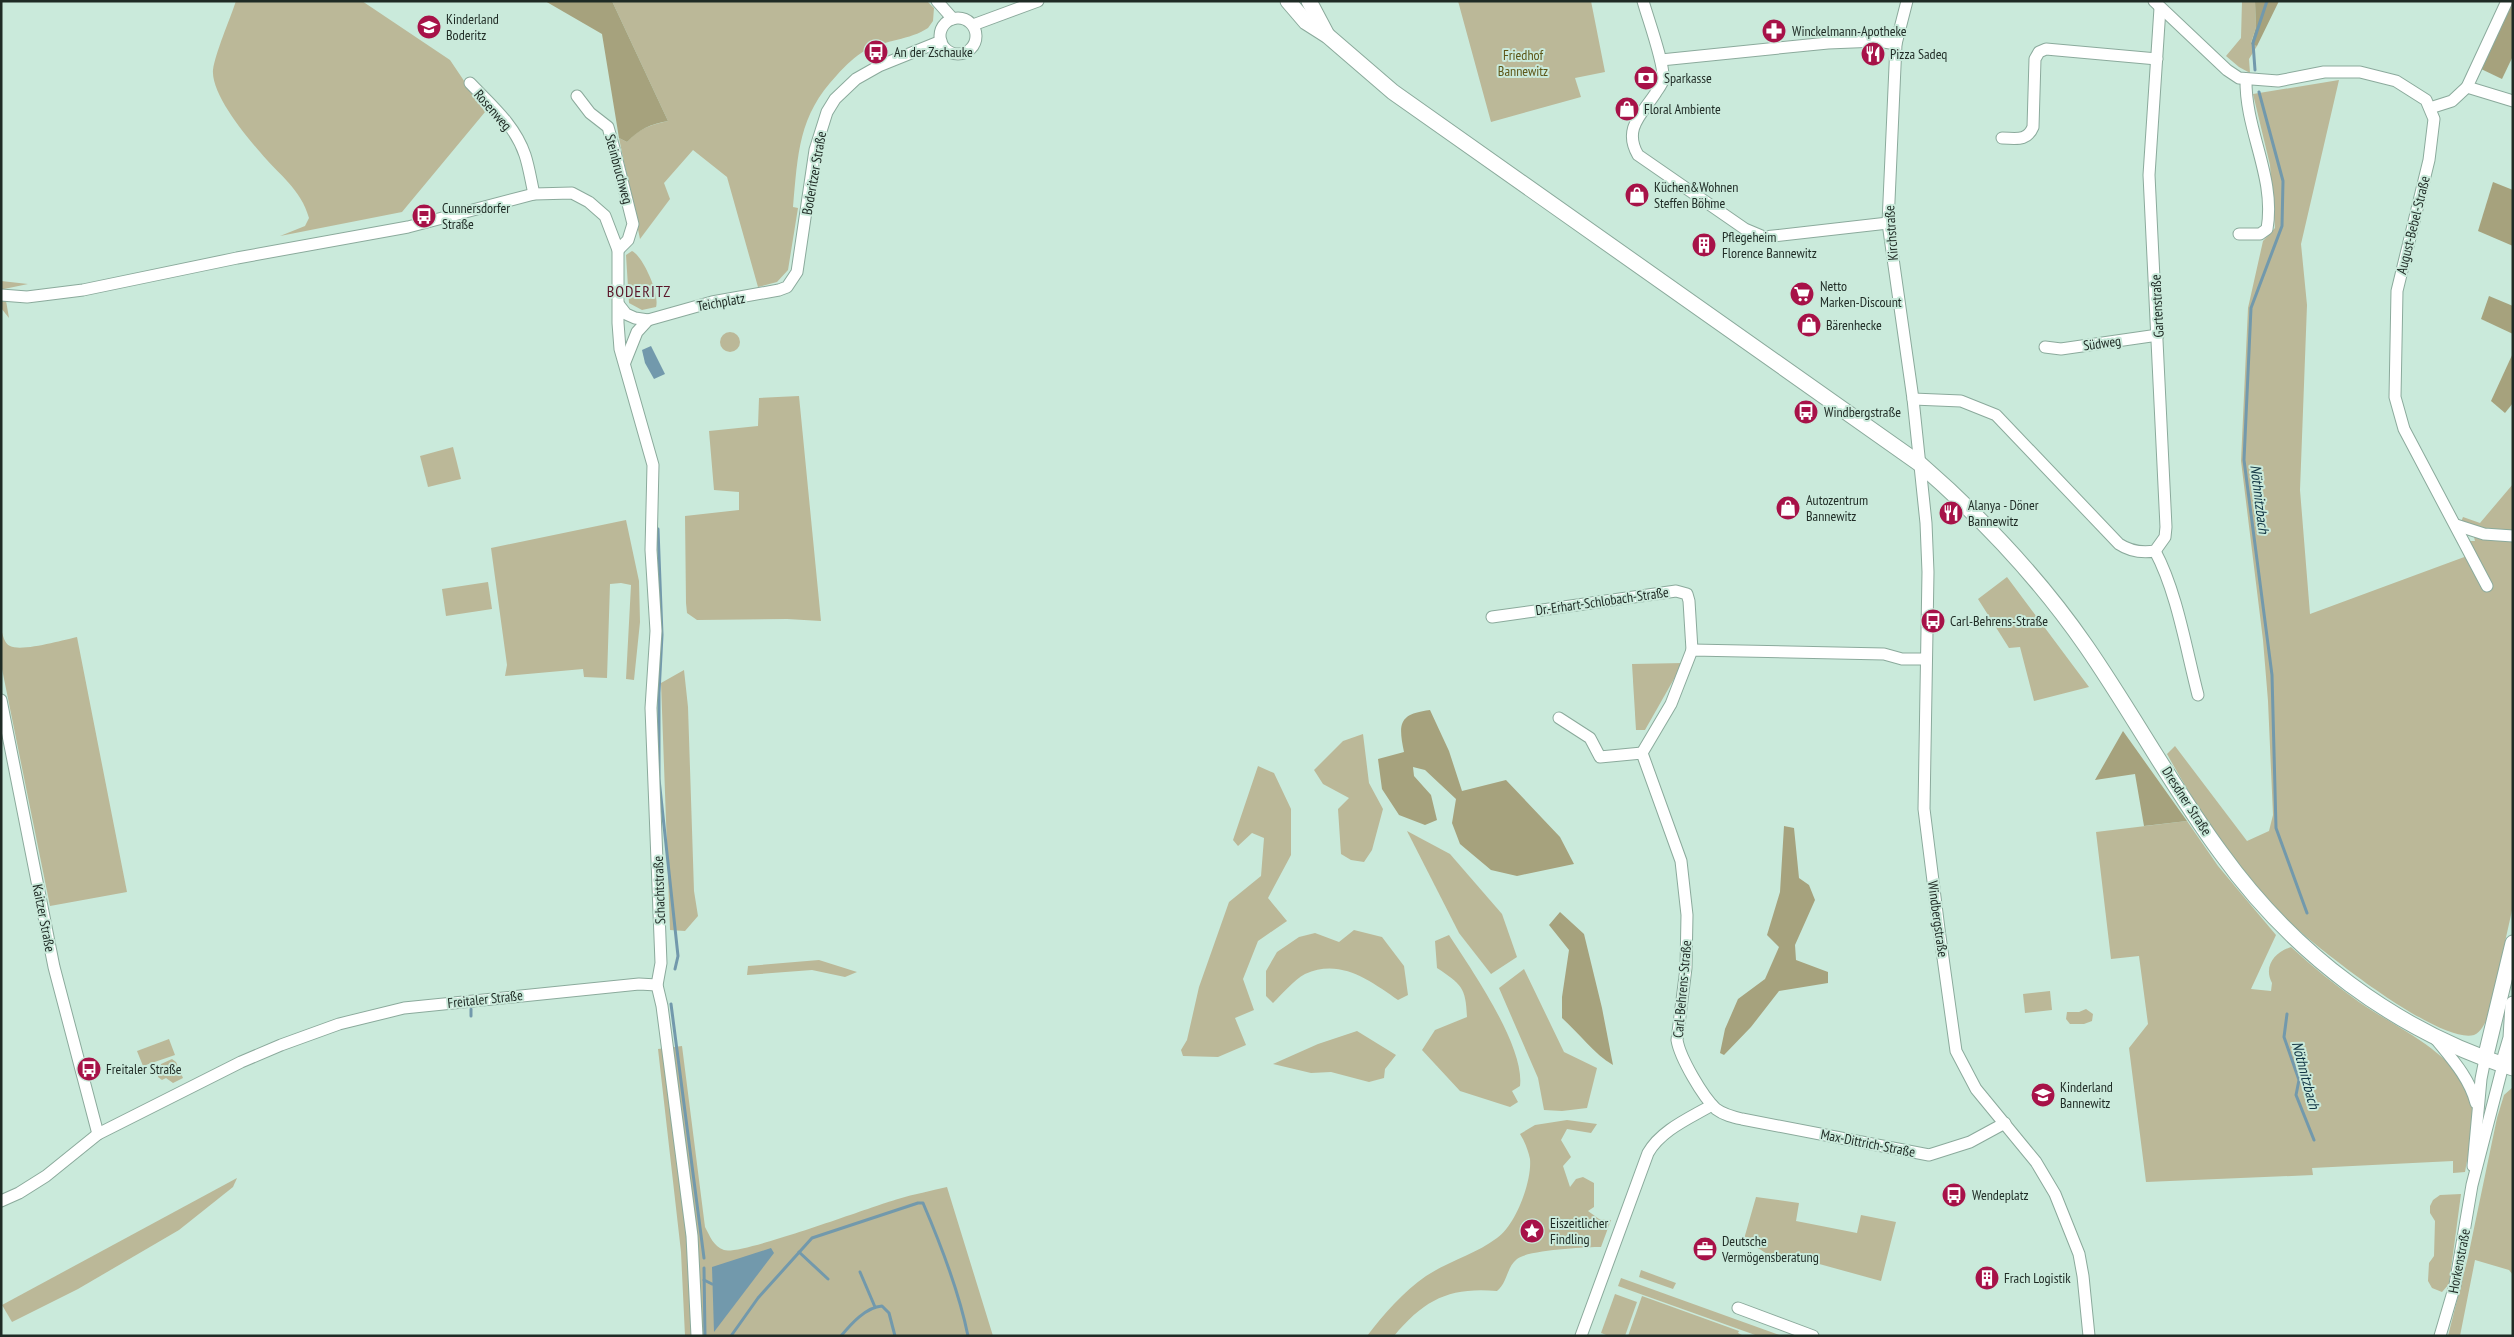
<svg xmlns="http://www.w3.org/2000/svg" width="2514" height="1337" viewBox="0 0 2514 1337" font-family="'PT Sans Narrow',sans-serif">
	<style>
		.green { fill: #bbb898 }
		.forest { fill: #a6a27d }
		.water { fill: #7299ac }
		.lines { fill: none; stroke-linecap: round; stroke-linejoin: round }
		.stream { stroke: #7299ac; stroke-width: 3 }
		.minor-casing { stroke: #8baa9c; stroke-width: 13 }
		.major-casing { stroke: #8baa9c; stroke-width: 17 }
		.minor { stroke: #fff; stroke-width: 11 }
		.major { stroke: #fff; stroke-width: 15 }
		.labels { text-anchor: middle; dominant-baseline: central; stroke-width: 4; stroke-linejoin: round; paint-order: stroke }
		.poi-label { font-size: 14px; fill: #1f2b25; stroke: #caeadb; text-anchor: start }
		.park-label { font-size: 14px; fill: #5d5617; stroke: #caeadb }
		.street-label { font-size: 14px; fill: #1f2b25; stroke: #caeadb }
		.water-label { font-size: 15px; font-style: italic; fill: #113544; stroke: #caeadb }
		.quarter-label { font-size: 16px; letter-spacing: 1px; fill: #5a1629; stroke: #caeadb }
	</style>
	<rect width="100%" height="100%" fill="#caeadb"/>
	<g class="green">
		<path d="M236,1H362L450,60L485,112L402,212L280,236L305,226L309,218C301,189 279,175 260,152C245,135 211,94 213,70C215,54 230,19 236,1Z"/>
		<path d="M612,1H927L934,8L933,21L928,28C910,40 885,40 866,50C855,56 845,66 837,75C798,116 798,154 793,207L798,208L788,270L777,282L758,287L727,177L693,150L664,183L670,199L640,239L619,138L627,142C639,128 651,125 668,121Z"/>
		<path d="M1458,1H1591L1605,72L1575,78L1581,97L1491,122Z"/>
		<path d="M2242,1H2255L2256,27L2251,43L2257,46L2249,59L2250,73L2239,67L2226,56L2241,38Z"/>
		<path d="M2339,80L2301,244L2307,305L2300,490L2310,614L2467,556L2470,541H2475L2474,537L2513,540V906L2488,1018C2484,1024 2481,1032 2474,1035C2438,1045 2311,943 2284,917C2270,904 2258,888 2246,874C2216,838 2190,795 2167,754L2175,746L2247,841L2269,831L2273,815L2268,701L2263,640L2241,461L2248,308L2263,241L2275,228L2270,165L2253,94Z"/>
		<path d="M632,251C643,256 660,295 656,307L642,310L629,303L626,255Z"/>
		<path d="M1,281L28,284L4,289L9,318L1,308Z"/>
		<circle cx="730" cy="342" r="10"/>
		<path d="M799,396L821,621L787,619L697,620L687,613L686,603L685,516L739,510V492L714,490L709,431L758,426L759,398Z"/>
		<path d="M453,447L461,479L428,487L420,456Z"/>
		<path d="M2513,484V531H2489L2461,522L2463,517L2480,523Z"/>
		<path d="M626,520L639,581L640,622L634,680L626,679L631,585L621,583L610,584L607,678L584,677L583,669L505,676L507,665L491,548Z"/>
		<path d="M2007,577L2089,687L2034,701L2020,647L2009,648L1978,599Z"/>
		<path d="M488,582L492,609L446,616L442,589Z"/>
		<path d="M1,629C3,635 4,643 10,646C22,652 63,640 77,637L127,892L50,906L1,664Z"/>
		<path d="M1683,663L1645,730H1636L1632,664Z"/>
		<path d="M684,670L688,707L694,891L698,916L685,931L670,930L661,683Z"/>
		<path d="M1363,734L1369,783L1383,809L1372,850L1364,862L1351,860L1341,854L1338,809L1349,798L1323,784L1314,770L1343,741Z"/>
		<path d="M1258,766L1274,773L1291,809V855L1268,898L1287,921L1258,941L1243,979L1254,1010L1235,1018L1246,1045L1218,1057L1183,1056L1181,1050L1187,1040L1199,987L1229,902L1261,876L1264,838L1252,833L1238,846L1233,840Z"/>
		<path d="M2187,821L2218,866L2276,935L2251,989L2271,991L2272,983C2263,966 2275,952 2291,947C2313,967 2335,985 2359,1002C2396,1028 2450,1049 2469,1093C2479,1117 2469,1148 2465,1172L2453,1173V1161L2312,1168L2313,1175L2146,1182L2129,1048L2148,1024L2139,956L2111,959L2096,832Z"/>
		<path d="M1407,831L1450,854L1502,914L1517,957L1491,974L1459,933Z"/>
		<path d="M1354,930L1382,937L1404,966L1408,995L1398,1000C1370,981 1341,958 1305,974C1294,980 1282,994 1273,1003L1266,996V971L1277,952L1299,937L1315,933L1339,942Z"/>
		<path d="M1449,935C1471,969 1525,1046 1520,1086L1512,1091L1518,1102L1510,1107L1460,1091L1422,1050L1435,1030L1467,1017C1466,987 1461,984 1437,968L1435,941Z"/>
		<path d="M819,960L857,972L845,977L812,970L747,975L748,966Z"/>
		<path d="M1524,969L1564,1052L1597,1068L1587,1108L1562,1111L1544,1110L1538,1078L1499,988Z"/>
		<path d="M2050,991L2052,1010L2025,1013L2023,994Z"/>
		<path d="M2086,1009L2093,1014L2092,1021L2084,1024H2070L2066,1019L2067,1012H2079Z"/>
		<path d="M1357,1031L1396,1055L1385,1069L1384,1078L1369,1082L1331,1072L1311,1073L1273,1064L1318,1044Z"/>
		<path d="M169,1039L175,1055L143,1066L137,1051Z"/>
		<path d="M682,1046L705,1227C710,1236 713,1246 724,1250C740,1256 873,1206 898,1199C914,1194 931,1191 947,1187L993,1336H685L681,1252L658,1049Z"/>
		<path d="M172,1059L176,1062L183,1078L173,1083L166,1078L162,1080L158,1077L161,1064Z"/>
		<path d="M2513,1087V1275L2509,1270L2475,1260L2460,1336H2448L2468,1257L2497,1118L2504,1095Z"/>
		<path d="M1567,1120L1597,1124L1591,1133L1567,1129L1561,1140L1571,1157L1563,1166L1570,1187L1576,1179L1583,1177L1594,1183V1207L1588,1211L1599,1219L1611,1220L1601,1247C1586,1247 1527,1250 1517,1259C1506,1268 1508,1282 1497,1291C1450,1287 1425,1299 1394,1336H1367C1384,1314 1403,1292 1426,1276C1449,1261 1476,1254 1497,1238C1516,1225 1532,1181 1530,1159C1528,1150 1525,1142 1520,1134L1535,1125Z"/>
		<path d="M237,1178L233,1187L179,1230L78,1289L12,1322L2,1305Z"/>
		<path d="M2461,1194L2449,1284L2442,1292L2432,1288L2428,1281L2429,1263L2434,1256L2435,1221L2430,1213V1206L2433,1200L2440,1195Z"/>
		<path d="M1756,1197L1799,1203L1796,1221L1857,1233L1861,1215L1896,1222L1881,1281L1783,1254L1781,1263L1744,1239Z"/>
		<path d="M1641,1270L1676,1283L1673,1289L1639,1277Z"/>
		<path d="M1621,1278L1782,1336H1758L1618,1286Z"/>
		<path d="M1615,1294L1637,1302L1625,1336H1609L1601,1333Z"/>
		<path d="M1642,1296L1739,1331L1738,1333L1744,1336H1628Z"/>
	</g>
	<g class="forest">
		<path d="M545,1H612L668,121C651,124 639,129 627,142L619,138L602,34Z"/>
		<path d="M2255,1H2279L2257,46L2251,44L2256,27Z"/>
		<path d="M2511,1H2513V56L2502,79L2479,68Z"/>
		<path d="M2493,182L2513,190V246L2478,231Z"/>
		<path d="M2489,296L2513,306V334L2481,319Z"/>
		<path d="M2513,353V403L2505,413L2491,401Z"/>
		<path d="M1430,710L1449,751L1462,791L1506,780L1560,837L1574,864L1517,876L1491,870L1460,844L1452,823L1456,799L1425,770L1413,767L1414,776L1431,795L1437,820L1425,825L1399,815L1382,789L1378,759L1404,752C1398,723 1399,714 1430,710Z"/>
		<path d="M2123,731L2187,821L2144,826L2135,774L2095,780Z"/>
		<path d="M1784,826L1794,828L1799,878L1809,885L1815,900L1795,945L1796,960L1828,972V983L1779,991L1751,1027L1724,1055L1720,1053L1725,1029L1738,999L1765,979L1779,947L1767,935L1780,892Z"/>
		<path d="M1560,912L1584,934L1602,1008L1613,1065C1594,1054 1579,1033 1562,1018V997L1569,950L1549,925Z"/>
	</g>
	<g class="water">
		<path d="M651,346L665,374L654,379L645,363L642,350Z"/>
		<path d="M771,1248L774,1253L714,1332L712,1267Z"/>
	</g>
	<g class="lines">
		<g class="stream">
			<path d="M2255,70L2253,43L2267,1"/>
			<path d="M2259,92L2283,181L2282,226L2251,308L2244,460L2272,675L2276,828L2307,913"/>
			<path d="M658,529L662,635L659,693V779L678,956L675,969"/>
			<path d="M671,1004L704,1258"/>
			<path d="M471,1009V1016"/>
			<path d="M2287,1014L2284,1037L2299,1080L2296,1095L2314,1140"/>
			<path d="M799,1252L828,1279"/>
			<path d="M704,1268L705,1336"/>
			<path d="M860,1272L875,1307"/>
			<path d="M704,1280L712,1284"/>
			<path d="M731,1336L758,1298L812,1238L918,1203H923C941,1245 959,1291 968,1336"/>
			<path d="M841,1336C851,1324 866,1307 882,1306L889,1313L895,1336"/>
		</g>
		<defs>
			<g id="minor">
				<path d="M937,1L953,19"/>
				<path d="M1643,1C1648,19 1665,65 1663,80C1662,85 1657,90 1655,94C1641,115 1623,129 1638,155L1745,229L1764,237L1888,223"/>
				<path d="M1907,1L1896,44L1888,223L1913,399L1926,523L1928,572L1924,809L1939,929L1956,1051L1976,1089L2036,1162L2055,1194L2079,1254L2083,1276L2089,1336"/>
				<path d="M2154,1L2227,70L2239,78L2278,81L2324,72H2360L2396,81L2426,100L2434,119L2429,160L2397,291L2395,397L2404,429L2487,586"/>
				<circle cx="958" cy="36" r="18"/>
				<path d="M973,25L1038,1"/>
				<path d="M1661,60L1828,43L1878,41L1896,44"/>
				<path d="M470,83C491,105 515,125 525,155C529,167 531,181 534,194"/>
				<path d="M2467,87L2513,101"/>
				<path d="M577,96L590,113L608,127L615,152L633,224L628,240L618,250"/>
				<path d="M2430,108L2452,101L2467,87L2507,1"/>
				<path d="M2002,138C2015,138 2027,142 2033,127L2035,59L2039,52L2046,49L2157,59"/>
				<path d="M2239,234H2260L2267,229C2276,177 2245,131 2246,79"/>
				<path d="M1,295L27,297L83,290L237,258L408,227L534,194L572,193L589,202L605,216L618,250V323L620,349L653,465L651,550L656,631L651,708L661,963L657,985L662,1006L692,1236L697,1336"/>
				<path d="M619,305L626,314L635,318L648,320L712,302L779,290L787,287L797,272L815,150L827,112L835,99L856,79L879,66L941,41"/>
				<path d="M2045,347L2061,349L2158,335"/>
				<path d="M625,362L637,332L648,320"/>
				<path d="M1913,399L1961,401L1996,415L2119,544C2131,552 2142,553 2155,551L2165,537L2166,527L2149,175L2160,8"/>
				<path d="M2456,525L2484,534L2513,536"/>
				<path d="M2155,551C2177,592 2186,649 2198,695"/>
				<path d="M1492,617L1676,591L1687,594L1689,601L1692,650"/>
				<path d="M1926,659H1902L1884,654L1692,650L1671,704L1642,753L1681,861L1687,915L1686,968L1677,1040C1680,1058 1703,1097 1716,1109C1724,1115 1733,1117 1742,1119L1929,1155L1970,1142L2005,1123"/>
				<path d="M1,700L54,967L98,1134"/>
				<path d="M1559,718L1590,738L1600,757L1642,753"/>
				<path d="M2435,1038C2451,1058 2469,1077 2476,1103"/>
				<path d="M2473,1166L2481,1079L2485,1059"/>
				<path d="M1,1201L19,1193L46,1176L98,1134L241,1062L281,1045L339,1024L404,1008L639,984L657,985"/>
				<path d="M1738,1308L1813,1336"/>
				<path d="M1581,1336L1648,1153C1661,1130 1690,1118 1712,1105"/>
				<path d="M2440,1336L2455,1285L2472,1185L2503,1065"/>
			</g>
			<g id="major">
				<path d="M1288,1L1306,22L1328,36L1393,92L1920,464C1982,518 2039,578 2086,646C2133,714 2172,787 2221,853C2293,953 2395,1031 2513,1068"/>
				<path d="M1309,1L1327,35"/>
				<path d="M2485,1059L2513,943"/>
				<path d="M2503,1065L2511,1038L2513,1004"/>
			</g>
		</defs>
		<use href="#minor" class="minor-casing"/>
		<use href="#major" class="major-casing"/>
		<use href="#minor" class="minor"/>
		<use href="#major" class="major"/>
	</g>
	<defs>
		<symbol id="school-disc" viewBox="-11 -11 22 22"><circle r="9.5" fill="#a71248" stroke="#caeadb"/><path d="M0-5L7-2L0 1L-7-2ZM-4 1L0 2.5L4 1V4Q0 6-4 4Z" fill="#fff"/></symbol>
		<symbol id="pharmacy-disc" viewBox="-11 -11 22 22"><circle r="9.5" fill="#a71248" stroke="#caeadb"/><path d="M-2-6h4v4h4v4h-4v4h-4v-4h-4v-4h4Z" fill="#fff"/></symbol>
		<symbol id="bus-disc" viewBox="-11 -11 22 22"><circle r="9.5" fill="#a71248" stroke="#caeadb"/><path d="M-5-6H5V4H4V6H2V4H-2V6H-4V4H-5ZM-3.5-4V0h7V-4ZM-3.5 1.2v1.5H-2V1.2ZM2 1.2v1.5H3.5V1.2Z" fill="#fff"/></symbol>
		<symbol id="restaurant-disc" viewBox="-11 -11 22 22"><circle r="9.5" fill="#a71248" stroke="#caeadb"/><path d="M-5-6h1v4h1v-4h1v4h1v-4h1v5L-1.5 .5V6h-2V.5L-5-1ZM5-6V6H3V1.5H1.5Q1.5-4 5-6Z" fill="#fff"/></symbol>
		<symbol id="bank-disc" viewBox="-11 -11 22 22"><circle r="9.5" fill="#a71248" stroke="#caeadb"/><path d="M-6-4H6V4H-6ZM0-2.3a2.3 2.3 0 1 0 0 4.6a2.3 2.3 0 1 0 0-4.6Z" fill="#fff"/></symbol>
		<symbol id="shop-disc" viewBox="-11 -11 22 22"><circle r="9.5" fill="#a71248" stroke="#caeadb"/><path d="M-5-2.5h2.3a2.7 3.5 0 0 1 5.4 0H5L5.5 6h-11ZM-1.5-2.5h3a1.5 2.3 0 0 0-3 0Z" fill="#fff"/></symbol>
		<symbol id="building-disc" viewBox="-11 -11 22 22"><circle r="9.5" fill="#a71248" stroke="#caeadb"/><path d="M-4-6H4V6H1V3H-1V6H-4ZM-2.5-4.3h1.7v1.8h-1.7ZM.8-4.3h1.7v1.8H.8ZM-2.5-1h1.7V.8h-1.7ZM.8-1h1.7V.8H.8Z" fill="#fff"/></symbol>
		<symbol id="supermarket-disc" viewBox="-11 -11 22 22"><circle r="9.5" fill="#a71248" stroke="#caeadb"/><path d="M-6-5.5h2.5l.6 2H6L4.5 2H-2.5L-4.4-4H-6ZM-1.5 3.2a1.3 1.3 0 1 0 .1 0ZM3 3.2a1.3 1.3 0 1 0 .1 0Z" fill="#fff"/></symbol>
		<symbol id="sight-disc" viewBox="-11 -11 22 22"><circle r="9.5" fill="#a71248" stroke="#caeadb"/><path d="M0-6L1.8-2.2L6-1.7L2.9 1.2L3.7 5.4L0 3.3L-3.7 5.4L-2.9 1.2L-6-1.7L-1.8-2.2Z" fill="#fff"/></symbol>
		<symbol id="office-disc" viewBox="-11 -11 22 22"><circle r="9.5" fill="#a71248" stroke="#caeadb"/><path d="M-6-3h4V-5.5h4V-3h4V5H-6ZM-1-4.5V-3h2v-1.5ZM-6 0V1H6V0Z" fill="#fff"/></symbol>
	</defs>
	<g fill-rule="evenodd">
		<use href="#school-disc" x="415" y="13" width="28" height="28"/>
		<use href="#pharmacy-disc" x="1760" y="17" width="28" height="28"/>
		<use href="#bus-disc" x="862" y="38" width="28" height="28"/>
		<use href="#restaurant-disc" x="1859" y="40" width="28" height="28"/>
		<use href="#bank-disc" x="1632" y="64" width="28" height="28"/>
		<use href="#shop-disc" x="1613" y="95" width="28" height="28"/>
		<use href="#shop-disc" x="1623" y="181" width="28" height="28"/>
		<use href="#bus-disc" x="410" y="202" width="28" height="28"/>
		<use href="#building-disc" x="1690" y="231" width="28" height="28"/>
		<use href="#supermarket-disc" x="1788" y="280" width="28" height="28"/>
		<use href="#shop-disc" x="1795" y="311" width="28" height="28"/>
		<use href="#bus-disc" x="1792" y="398" width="28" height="28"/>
		<use href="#shop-disc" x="1774" y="494" width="28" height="28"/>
		<use href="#restaurant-disc" x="1937" y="499" width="28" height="28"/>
		<use href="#bus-disc" x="1919" y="607" width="28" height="28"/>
		<use href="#bus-disc" x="75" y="1055" width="28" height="28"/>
		<use href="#school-disc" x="2029" y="1081" width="28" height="28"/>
		<use href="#bus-disc" x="1940" y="1181" width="28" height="28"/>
		<use href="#sight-disc" x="1518" y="1217" width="28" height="28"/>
		<use href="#office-disc" x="1691" y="1235" width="28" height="28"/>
		<use href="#building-disc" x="1973" y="1264" width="28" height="28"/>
	</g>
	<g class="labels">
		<g class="poi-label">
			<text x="446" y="19">Kinderland<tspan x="446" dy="16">Boderitz</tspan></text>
			<text x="1792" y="31">Winckelmann-Apotheke</text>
			<text x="894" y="52">An der Zschauke</text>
			<text x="1890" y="54">Pizza Sadeq</text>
			<text x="1664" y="78">Sparkasse</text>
			<text x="1644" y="109">Floral Ambiente</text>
			<text x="1654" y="187">Küchen&amp;Wohnen<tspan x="1654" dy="16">Steffen Böhme</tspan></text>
			<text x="442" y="208">Cunnersdorfer<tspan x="442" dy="16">Straße</tspan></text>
			<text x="1722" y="237">Pflegeheim<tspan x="1722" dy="16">Florence Bannewitz</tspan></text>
			<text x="1820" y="286">Netto<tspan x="1820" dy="16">Marken-Discount</tspan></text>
			<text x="1826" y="325">Bärenhecke</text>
			<text x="1824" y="412">Windbergstraße</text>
			<text x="1806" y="500">Autozentrum<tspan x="1806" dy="16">Bannewitz</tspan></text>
			<text x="1968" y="505">Alanya - Döner<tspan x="1968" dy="16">Bannewitz</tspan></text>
			<text x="1950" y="621">Carl-Behrens-Straße</text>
			<text x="106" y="1069">Freitaler Straße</text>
			<text x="2060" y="1087">Kinderland<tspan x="2060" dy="16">Bannewitz</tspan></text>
			<text x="1972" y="1195">Wendeplatz</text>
			<text x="1550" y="1223">Eiszeitlicher<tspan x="1550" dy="16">Findling</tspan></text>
			<text x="1722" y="1241">Deutsche<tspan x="1722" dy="16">Vermögensberatung</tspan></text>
			<text x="2004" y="1278">Frach Logistik</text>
		</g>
		<g class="park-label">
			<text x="1523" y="55">Friedhof<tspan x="1523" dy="16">Bannewitz</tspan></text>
		</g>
		<g class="street-label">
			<text transform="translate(493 110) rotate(49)">Rosenweg</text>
			<text transform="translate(619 169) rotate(75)">Steinbruchweg</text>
			<text transform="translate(814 173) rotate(-80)">Boderitzer Straße</text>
			<text transform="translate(2413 225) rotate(-76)">August-Bebel-Straße</text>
			<text transform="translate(1891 233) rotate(-94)">Kirchstraße</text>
			<text transform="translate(721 302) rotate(-10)">Teichplatz</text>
			<text transform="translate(2157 306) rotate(-93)">Gartenstraße</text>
			<text transform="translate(2102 343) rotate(-8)">Südweg</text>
			<text transform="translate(1602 601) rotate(-8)">Dr.-Erhart-Schlobach-Straße</text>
			<text transform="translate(2187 801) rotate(57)">Dresdner Straße</text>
			<text transform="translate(659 890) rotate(-92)">Schachtstraße</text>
			<text transform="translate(44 918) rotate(79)">Kaitzer Straße</text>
			<text transform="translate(1938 919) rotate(82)">Windbergstraße</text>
			<text transform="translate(1682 989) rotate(-85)">Carl-Behrens-Straße</text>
			<text transform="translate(485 999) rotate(-6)">Freitaler Straße</text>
			<text transform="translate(1868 1143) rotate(11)">Max-Dittrich-Straße</text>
			<text transform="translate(2459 1261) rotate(-79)">Horkenstraße</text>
		</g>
		<g class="water-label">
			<text transform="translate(2260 499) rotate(83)">Nöthnitzbach</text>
			<text transform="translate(2306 1075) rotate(75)">Nöthnitzbach</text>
		</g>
		<g class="quarter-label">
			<text x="639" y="291">BODERITZ</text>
		</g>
	</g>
	<rect width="2514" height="1337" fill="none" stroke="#1f2b25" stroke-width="5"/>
</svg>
